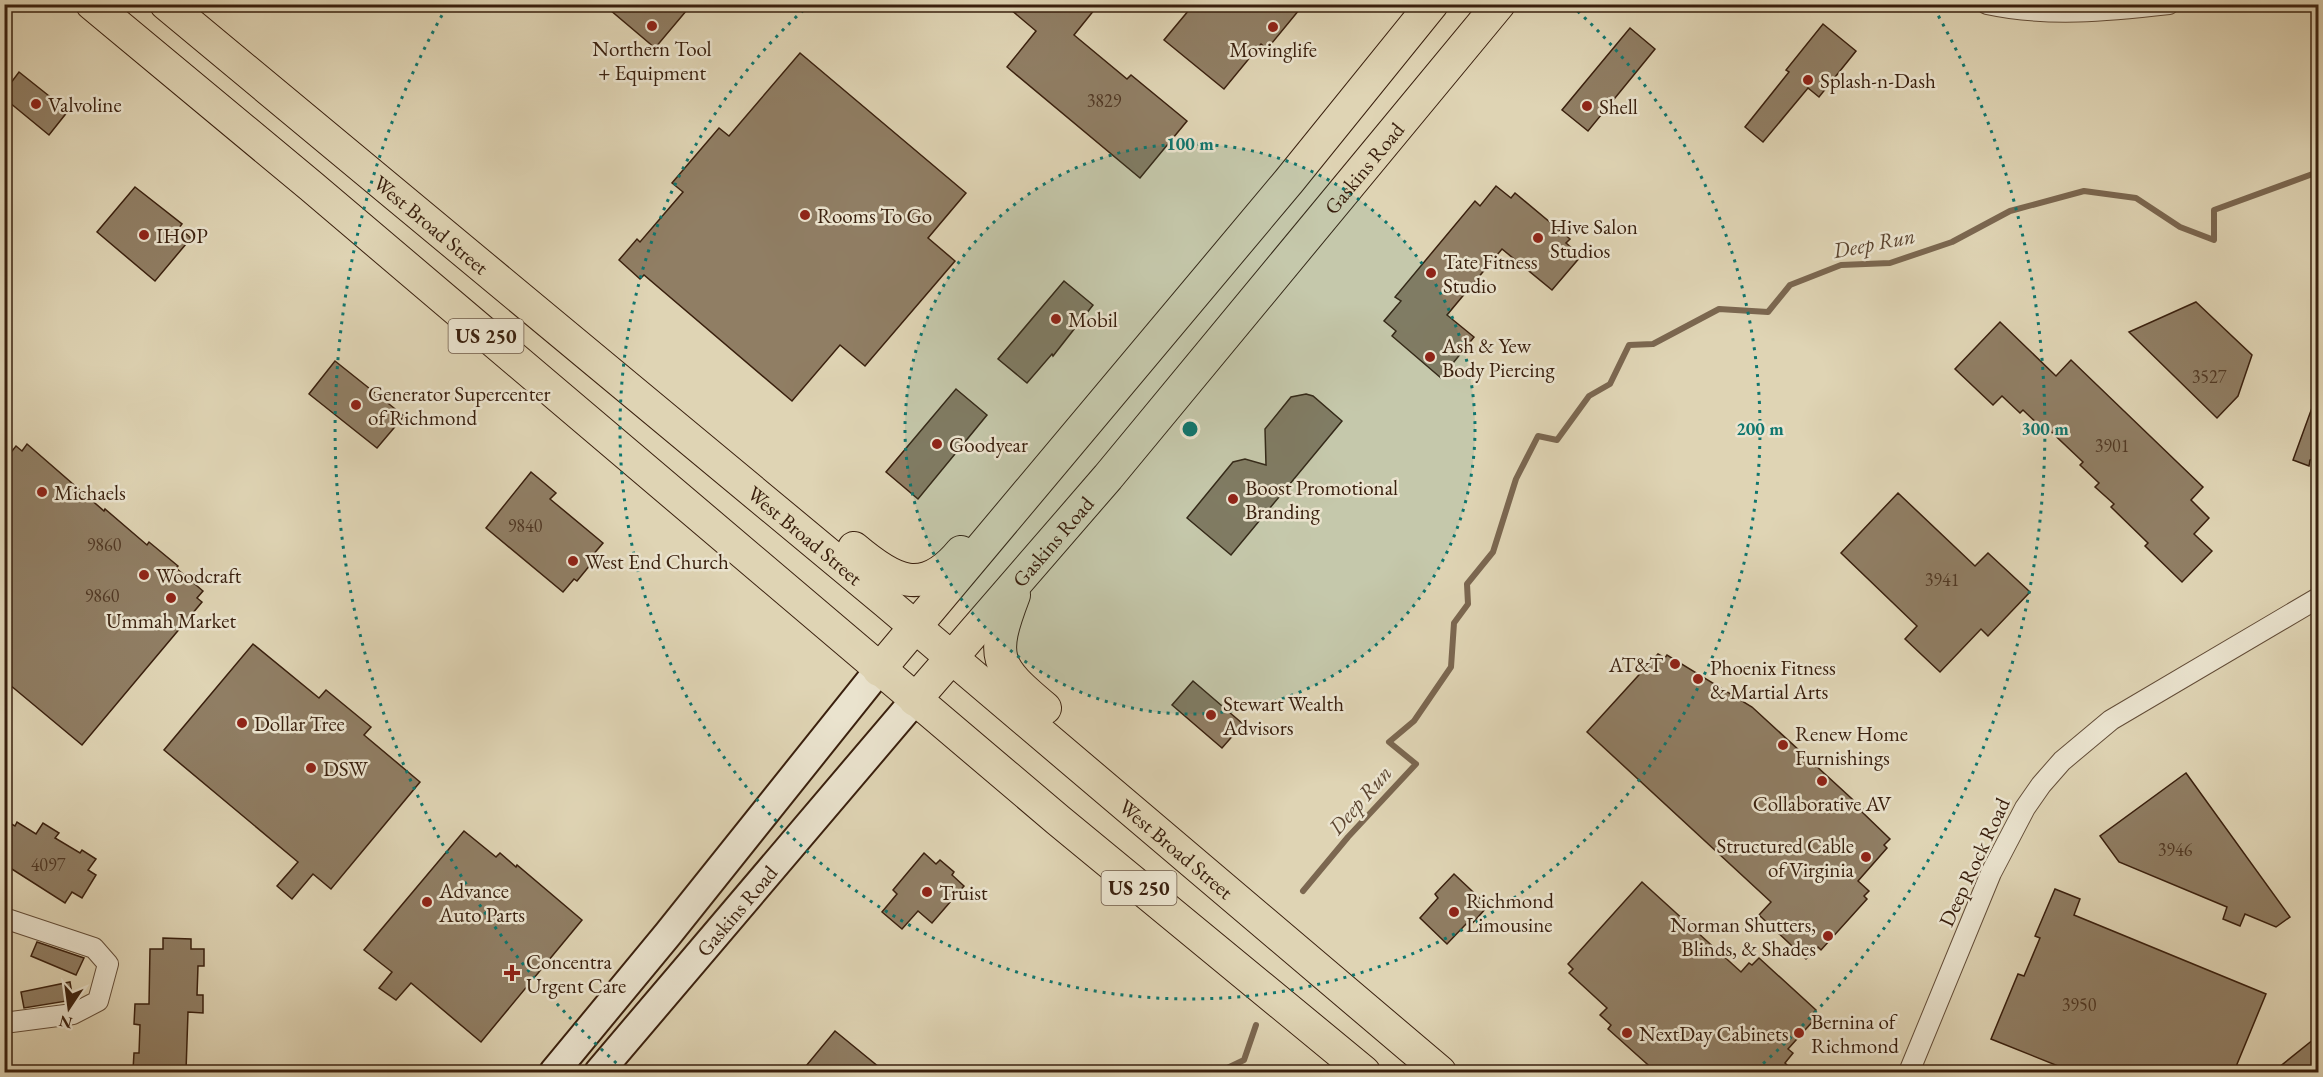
<svg xmlns="http://www.w3.org/2000/svg" width="2323" height="1077" viewBox="0 0 2323 1077" font-family="'EB Garamond',serif">
	<style>
		.lines { fill: none; stroke-linecap: round; stroke-linejoin: round }
		.stream { stroke: #7b6750; stroke-width: 6 }
		.building { fill: #907e64; stroke: #3a200e; stroke-width: 1.5 }
		.minor-casing { stroke: #634d38; stroke-width: 22 }
		.secondary-casing { stroke: #3a200e; stroke-width: 32 }
		.primary-casing { stroke: #3a200e; stroke-width: 34 }
		.minor { stroke: #eae3ce; stroke-width: 20 }
		.secondary { stroke: #eae3ce; stroke-width: 28 }
		.primary { stroke: #dfd4b4; stroke-width: 32 }
		.ring { fill: none; stroke: #0f766e; stroke-width: 3; stroke-dasharray: 3 6 }
		.poi-dot { fill: #8f2418; stroke: #eae3ce; stroke-width: 2 }
		.labels { text-anchor: middle; dominant-baseline: central; stroke-width: 5; stroke-linejoin: round; paint-order: stroke }
		.number-label { font-size: 18px; fill: #503824 }
		.shield { fill: #eae3ce; stroke: #6f5a48; stroke-width: 1.5 }
		.shield-label { font-size: 20px; font-weight: bold; fill: #3a200e }
		.poi-label { font-size: 21px; fill: #3a200e; stroke: #eae3ce; text-anchor: start }
		.street-label { font-size: 21px; fill: #3a200e; stroke: #eae3ce }
		.water-label { font-size: 22px; font-style: italic; fill: #5b442f; stroke: #eae3ce }
		.centre { fill: #0f766e; stroke: #eae3ce; stroke-width: 3 }
		.ring-label { font-size: 18px; text-anchor: middle; font-weight: bold; fill: #0f766e; stroke: #eae3ce; stroke-width: 5; stroke-linejoin: round; paint-order: stroke }
	</style>
	<rect width="100%" height="100%" fill="#dfd4b4"/>
	<filter id="stains"><feTurbulence type="fractalNoise" baseFrequency=".00333" numOctaves="4"/><feColorMatrix values="0 0 0 0 .2 0 0 0 0 .09 0 0 0 0 .02 0 0 0 .5 -.17"/></filter>
	<radialGradient id="worn" r=".72"><stop offset=".6" stop-color="#630" stop-opacity="0"/><stop offset="1" stop-color="#630" stop-opacity=".3"/></radialGradient>
	<g class="lines">
		<g class="stream">
			<path d="M1303,891L1348,837L1416,764L1389,742L1414,721L1451,667L1454,623L1468,604L1467,584L1493,552L1516,479L1538,436L1557,440L1589,396L1610,384L1629,345L1653,344L1719,309L1768,312L1790,285L1841,265L1890,263L1952,242L2010,211L2084,191L2136,198L2180,227L2214,240V210L2318,172"/>
			<path d="M1219,1072L1244,1060L1256,1025"/>
		</g>
	</g>
	<g class="building">
		<path d="M603,4H692L655,48Z"/>
		<path d="M1004,4H1099L1074,35L1127,79L1131,75L1187,121L1140,178L1007,67L1036,31Z"/>
		<path d="M1194,4H1304L1267,49L1261,44L1224,89L1164,40Z"/>
		<path d="M1823,24L1856,51L1819,97L1808,88L1763,142L1745,127L1789,72L1786,70Z"/>
		<path d="M1630,28L1655,49L1588,131L1562,110Z"/>
		<path d="M800,53L966,193L928,238L955,261L865,366L840,345L792,401L644,275L640,279L619,260L637,239L640,242L683,192L672,183L719,128L729,136Z"/>
		<path d="M19,72L68,111L49,135L4,98V92Z"/>
		<path d="M1496,186L1511,198L1515,193L1570,239L1566,243L1581,256L1552,290L1502,249L1447,315L1474,337L1441,378L1392,336L1396,331L1384,321L1401,301L1395,297L1475,201L1480,206Z"/>
		<path d="M135,187L182,224L179,228L191,238L155,281L97,232Z"/>
		<path d="M1064,281L1093,305L1053,356L1052,354L1027,383L998,359Z"/>
		<path d="M2196,302L2252,355L2238,396L2217,418L2129,332Z"/>
		<path d="M2000,322L2056,376L2071,360L2203,487L2191,500L2209,518L2194,534L2212,551L2182,582L2145,546L2148,543L2111,507L2114,504L2095,487L2099,483L2080,465L2083,462L2045,426L2043,429L2023,410L2020,413L2002,396L1993,405L1955,369Z"/>
		<path d="M335,361L404,416L377,448L309,394Z"/>
		<path d="M956,389L987,415L918,499L886,472Z"/>
		<path d="M1306,394L1313,396L1342,421L1231,555L1187,518L1233,462L1245,459L1266,465L1265,429L1291,397Z"/>
		<path d="M2317,394H2319V457L2310,460L2309,466L2293,460Z"/>
		<path d="M27,444L104,511L105,509L147,545L149,542L178,566L176,568L203,591L197,598L202,602L82,745L4,680V461L16,446L22,451Z"/>
		<path d="M531,472L556,493L550,499L603,543L592,556L595,559L577,581L574,579L563,592L486,528Z"/>
		<path d="M1898,493L1975,566L1988,553L2030,592L1988,636L1981,629L1940,672L1905,639L1917,626L1841,553Z"/>
		<path d="M253,644L319,698L326,690L371,727L364,735L420,782L331,889L313,874L292,899L277,886L298,862L164,750Z"/>
		<path d="M1658,654L1665,658L1667,655L1752,707L1863,809L1861,811L1890,839L1884,845L1887,848L1858,881L1869,891L1864,896L1867,899L1821,950L1818,947L1806,959L1759,915L1771,902L1587,732Z"/>
		<path d="M1193,681L1243,724L1222,748L1172,705Z"/>
		<path d="M2186,773L2290,917L2276,927L2245,914L2240,926L2223,919L2227,907L2119,862L2100,836Z"/>
		<path d="M4,820L15,826L17,822L36,834L43,823L59,833L55,838L80,853L82,850L96,859L88,870L96,875L82,898L72,892L65,903L4,864Z"/>
		<path d="M464,831L496,857L500,853L516,867L517,865L582,920L481,1042L411,983L396,1000L379,988L392,972L364,950Z"/>
		<path d="M924,853L936,864L940,860L954,872L952,875L964,886L932,923L918,911L902,929L882,912L897,894L893,890Z"/>
		<path d="M1454,874L1488,906L1469,927L1466,924L1447,944L1420,918L1438,898L1435,894Z"/>
		<path d="M1642,882L1741,972L1749,963L1752,965L1759,958L1816,1010L1809,1018L1813,1021L1788,1049L1793,1053L1785,1063L1794,1072H1656L1608,1029L1611,1025L1600,1015L1607,1008L1569,973L1573,969L1568,964Z"/>
		<path d="M2055,889L2080,899L2074,915L2266,994L2235,1069L2227,1066L2224,1072H2073L1991,1039L2018,974L2024,976L2040,938L2035,936Z"/>
		<path d="M163,938L191,939V949H204V966H198L197,995H203V1013L188,1012L186,1071L146,1072V1071L133,1070L134,1053H139L140,1025L134,1024L135,1004H149L150,949H163Z"/>
		<path d="M37,942L84,958L76,975L31,956Z"/>
		<path d="M70,982L73,1000L24,1008L21,992Z"/>
		<path d="M835,1031L885,1072H801Z"/>
		<path d="M2319,1035V1072H2273Z"/>
	</g>
	<g class="lines">
		<defs>
			<g id="minor">
				<path d="M1987,4C2048,17 2108,11 2169,4"/>
				<path d="M4,918L94,948L108,964L98,1001L73,1014L4,1023"/>
				<path d="M1909,1072L1991,873L2025,808L2041,785L2062,761L2111,720L2318,598"/>
			</g>
			<g id="secondary">
				<path d="M554,1072L668,934L879,670"/>
				<path id="s1" d="M599,1072L915,700"/>
			</g>
			<g id="primary">
				<path d="M92,4L311,186L1058,820L1364,1072"/>
				<path id="s2" d="M166,4L886,602L1440,1072"/>
				<path d="M854,548C893,581 923,598 961,552"/>
				<path d="M1014,595C990,658 995,666 1045,708"/>
				<path d="M879,670L1289,181L1432,4"/>
				<path id="s3" d="M915,700L1108,477L1499,4"/>
			</g>
		</defs>
		<use href="#minor" class="minor-casing"/>
		<use href="#secondary" class="secondary-casing"/>
		<use href="#primary" class="primary-casing"/>
		<use href="#minor" class="minor"/>
		<use href="#secondary" class="secondary"/>
		<use href="#primary" class="primary"/>
	</g>
	<circle cx="1190" cy="429" r="285" fill="#0f766e" fill-opacity=".12"/>
	<g class="ring">
		<circle cx="1190" cy="429" r="285"/>
		<path d="M1571 5A570 570 0 1 1 809 5"/>
		<path d="M623 1069A855 855 0 0 1 446 8M1934 8A855 855 0 0 1 1757 1069"/>
	</g>
	<g class="poi-dot">
		<circle cx="652" cy="26" r="6"/>
		<circle cx="1273" cy="27" r="6"/>
		<circle cx="1808" cy="80" r="6"/>
		<circle cx="36" cy="104" r="6"/>
		<circle cx="1587" cy="106" r="6"/>
		<circle cx="805" cy="215" r="6"/>
		<circle cx="144" cy="235" r="6"/>
		<circle cx="1538" cy="238" r="6"/>
		<circle cx="1431" cy="273" r="6"/>
		<circle cx="1056" cy="319" r="6"/>
		<circle cx="1430" cy="357" r="6"/>
		<circle cx="356" cy="405" r="6"/>
		<circle cx="937" cy="444" r="6"/>
		<circle cx="42" cy="492" r="6"/>
		<circle cx="1233" cy="499" r="6"/>
		<circle cx="573" cy="561" r="6"/>
		<circle cx="144" cy="575" r="6"/>
		<circle cx="171" cy="598" r="6"/>
		<circle cx="1675" cy="664" r="6"/>
		<circle cx="1698" cy="679" r="6"/>
		<circle cx="1211" cy="715" r="6"/>
		<circle cx="242" cy="723" r="6"/>
		<circle cx="1783" cy="745" r="6"/>
		<circle cx="311" cy="768" r="6"/>
		<circle cx="1822" cy="781" r="6"/>
		<circle cx="1866" cy="857" r="6"/>
		<circle cx="927" cy="892" r="6"/>
		<circle cx="427" cy="902" r="6"/>
		<circle cx="1454" cy="912" r="6"/>
		<circle cx="1828" cy="936" r="6"/>
		<path d="M509 964h6v6h6v6h-6v6h-6v-6h-6v-6h6z"/>
		<circle cx="1627" cy="1033" r="6"/>
		<circle cx="1799" cy="1033" r="6"/>
	</g>
	<g class="labels">
		<g class="number-label">
			<text x="1104" y="100">3829</text>
			<text x="2209" y="376">3527</text>
			<text x="2112" y="445">3901</text>
			<text x="525" y="525">9840</text>
			<text x="104" y="544">9860</text>
			<text x="1942" y="579">3941</text>
			<text x="102" y="595">9860</text>
			<text x="2175" y="849">3946</text>
			<text x="48" y="864">4097</text>
			<text x="2079" y="1004">3950</text>
		</g>
		<g class="shield">
			<rect x="448.5" y="319" width="75" height="34" rx="4.5"/>
			<rect x="1101.5" y="871" width="75" height="34" rx="4.5"/>
		</g>
		<g class="shield-label">
			<text x="486" y="336">US 250</text>
			<text x="1139" y="888">US 250</text>
		</g>
		<g class="poi-label">
			<text x="652" y="48" text-anchor="middle">Northern Tool<tspan x="652" dy="24">+ Equipment</tspan></text>
			<text x="1273" y="49" text-anchor="middle">Movinglife</text>
			<text x="1820" y="80">Splash-n-Dash</text>
			<text x="48" y="104">Valvoline</text>
			<text x="1599" y="106">Shell</text>
			<text x="817" y="215">Rooms To Go</text>
			<text x="1550" y="226">Hive Salon<tspan x="1550" dy="24">Studios</tspan></text>
			<text x="156" y="235">IHOP</text>
			<text x="1443" y="261">Tate Fitness<tspan x="1443" dy="24">Studio</tspan></text>
			<text x="1068" y="319">Mobil</text>
			<text x="1442" y="345">Ash &amp; Yew<tspan x="1442" dy="24">Body Piercing</tspan></text>
			<text x="368" y="393">Generator Supercenter<tspan x="368" dy="24">of Richmond</tspan></text>
			<text x="949" y="444">Goodyear</text>
			<text x="1245" y="487">Boost Promotional<tspan x="1245" dy="24">Branding</tspan></text>
			<text x="54" y="492">Michaels</text>
			<text x="585" y="561">West End Church</text>
			<text x="156" y="575">Woodcraft</text>
			<text x="171" y="620" text-anchor="middle">Ummah Market</text>
			<text x="1663" y="664" text-anchor="end">AT&amp;T</text>
			<text x="1710" y="667">Phoenix Fitness<tspan x="1710" dy="24">&amp; Martial Arts</tspan></text>
			<text x="1223" y="703">Stewart Wealth<tspan x="1223" dy="24">Advisors</tspan></text>
			<text x="254" y="723">Dollar Tree</text>
			<text x="1795" y="733">Renew Home<tspan x="1795" dy="24">Furnishings</tspan></text>
			<text x="323" y="768">DSW</text>
			<text x="1822" y="803" text-anchor="middle">Collaborative AV</text>
			<text x="1854" y="845" text-anchor="end">Structured Cable<tspan x="1854" dy="24">of Virginia</tspan></text>
			<text x="439" y="890">Advance<tspan x="439" dy="24">Auto Parts</tspan></text>
			<text x="939" y="892">Truist</text>
			<text x="1466" y="900">Richmond<tspan x="1466" dy="24">Limousine</tspan></text>
			<text x="1816" y="924" text-anchor="end">Norman Shutters,<tspan x="1816" dy="24">Blinds, &amp; Shades</tspan></text>
			<text x="526" y="961">Concentra<tspan x="526" dy="24">Urgent Care</tspan></text>
			<text x="1811" y="1021">Bernina of<tspan x="1811" dy="24">Richmond</tspan></text>
			<text x="1639" y="1033">NextDay Cabinets</text>
		</g>
		<g class="street-label">
			<text stroke="none"><textPath href="#s3" startOffset="696">Gaskins Road</textPath></text>
			<text stroke="none"><textPath href="#s2" startOffset="345">West Broad Street</textPath></text>
			<text stroke="none"><textPath href="#s2" startOffset="831">West Broad Street</textPath></text>
			<text stroke="none"><textPath href="#s3" startOffset="210">Gaskins Road</textPath></text>
			<text stroke="none"><textPath href="#s2" startOffset="1317">West Broad Street</textPath></text>
			<text transform="translate(1974 862) rotate(-65)">Deep Rock Road</text>
			<text stroke="none"><textPath href="#s1" startOffset="212">Gaskins Road</textPath></text>
		</g>
		<g class="water-label">
			<text transform="translate(1874 243) rotate(-11)">Deep Run</text>
			<text transform="translate(1360 800) rotate(-49)">Deep Run</text>
		</g>
	</g>
	<circle cx="1190" cy="429" r="9" class="centre"/>
	<g class="ring-label">
		<text x="1190" y="150">100 m</text>
		<text x="1760" y="435">200 m</text>
		<text x="2045" y="435">300 m</text>
	</g>
	<rect width="2323" height="1077" fill="none" stroke="#dfd4b4" stroke-width="24"/>
	<rect x="6" y="6" width="2311" height="1065" fill="none" stroke="#3a200e" stroke-width="3"/>
	<rect x="12" y="12" width="2299" height="1053" fill="none" stroke="#3a200e" stroke-width="1.5"/>
	<g transform="translate(69 1008) rotate(193)" stroke="#eae3ce" stroke-width="4.5" paint-order="stroke">
	<path d="M0-4.5L10 22L0 15L-10 22Z" fill="#3a200e"/>
	<text y="-9" font-size="16" font-weight="bold" text-anchor="middle" fill="#3a200e">N</text>
	</g>
	<rect width="100%" height="100%" filter="url(#stains)"/>
	<rect width="100%" height="100%" fill="url(#worn)"/>
</svg>
